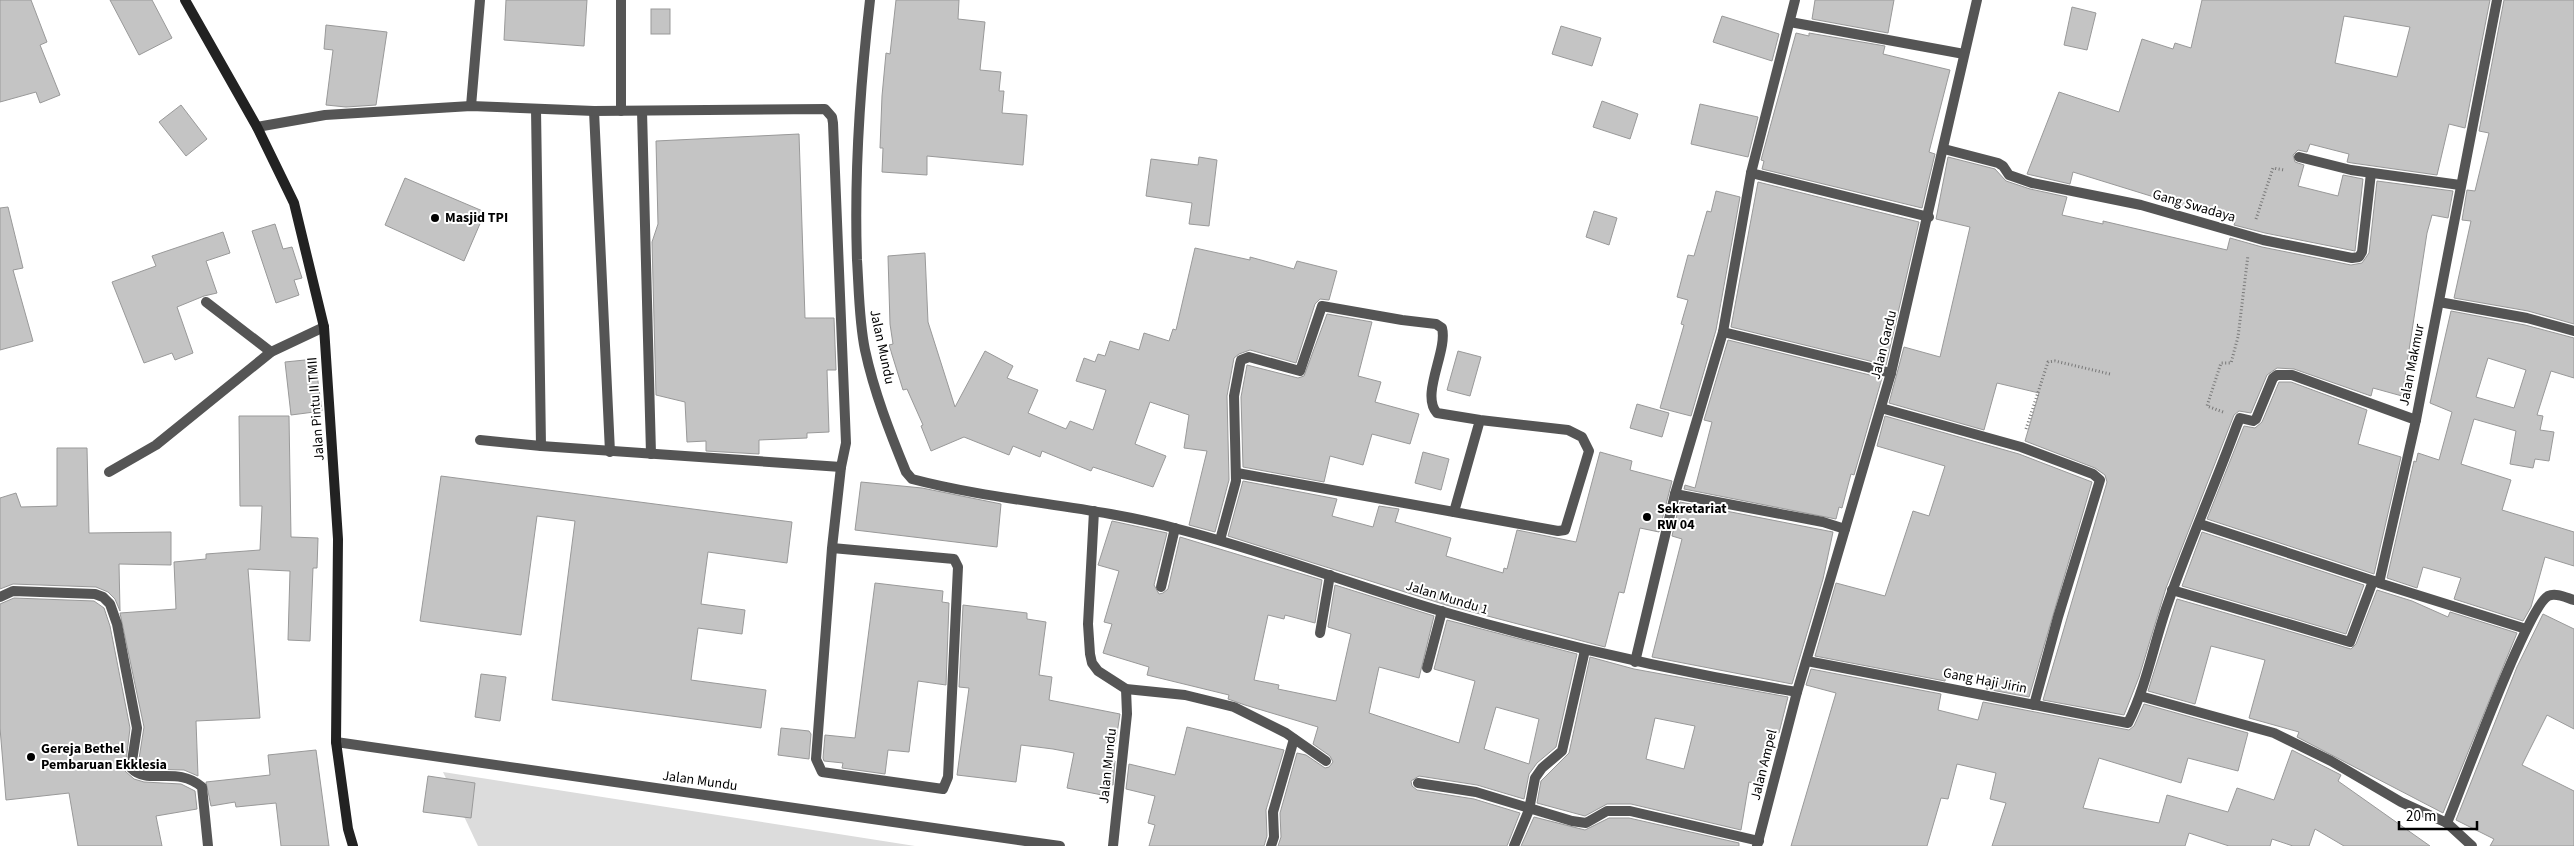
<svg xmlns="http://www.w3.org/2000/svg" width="2574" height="846" viewBox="0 0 2574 846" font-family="'Source Sans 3',sans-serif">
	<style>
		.green { fill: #dcdcdc }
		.building { fill: #c4c4c4; stroke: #999; fill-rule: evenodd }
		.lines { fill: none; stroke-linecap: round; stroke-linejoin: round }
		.path { stroke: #777; stroke-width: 3; stroke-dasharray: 1 2.5; stroke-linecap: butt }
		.lane { stroke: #555; stroke-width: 10 }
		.street { stroke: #555; stroke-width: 10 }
		.secondary { stroke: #222; stroke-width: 10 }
		.poi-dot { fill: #000; stroke: #fff; stroke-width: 2 }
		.labels { text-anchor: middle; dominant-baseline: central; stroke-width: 4; stroke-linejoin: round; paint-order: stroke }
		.street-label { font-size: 14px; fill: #000; stroke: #fff }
		.poi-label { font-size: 14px; font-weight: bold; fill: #000; stroke: #fff; text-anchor: start }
	</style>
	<rect width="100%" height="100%" fill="#fff"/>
	<path class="green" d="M443,772L915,846H478Z"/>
	<g class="building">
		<path d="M0,0H31L47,42L40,45L60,95L40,103L36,92L0,102Z"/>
		<path d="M110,0H152L172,38L139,55Z"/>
		<path d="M506,0H587L584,46L504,40Z"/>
		<path d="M896,0H959L958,19L985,22L980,70L1001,72L999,91H1004L1002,113L1027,115L1023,165L927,156V175L882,172L883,148H880L882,96L886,53L890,54Z"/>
		<path d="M1815,0H1894L1888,33L1812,19Z"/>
		<path d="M2202,0H2490L2465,128L2449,124L2437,175L2352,163L2347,162L2349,154L2310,144L2307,152L2298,150L2293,155L2295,162L2304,165L2298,186L2338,196L2343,175L2363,179L2355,251L2265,233L2234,225L2235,222L2073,172L2070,184L2027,174L2059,92L2119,112L2142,39L2173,49L2175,43L2191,48ZM2344,16L2410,27L2397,77L2335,63Z"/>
		<path d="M2504,0H2574V324L2528,311L2454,298L2471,221L2462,220L2467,190L2475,191L2489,133L2479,131Z"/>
		<path d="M2072,7L2096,13L2087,50L2064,45Z"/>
		<rect x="651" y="9" width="19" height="25"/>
		<path d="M1722,16L1779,34L1772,61L1713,42Z"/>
		<path d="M326,25L387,32L376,105L346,107L326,105L333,50L324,49Z"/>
		<path d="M1561,26L1601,38L1592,66L1552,54Z"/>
		<path d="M1796,33L1809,36V33L1885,46L1883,54L1950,70L1929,152L1935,154L1922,208L1762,169L1764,161L1761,160Z"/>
		<path d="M1602,101L1638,114L1630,139L1593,127Z"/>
		<path d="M1700,104L1758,117L1748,157L1691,144Z"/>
		<path d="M181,105L207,139L186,156L159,122Z"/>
		<path d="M799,134L805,318H834L836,370H827L829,432L807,433V438L759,440V454L706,451V441L687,442L685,402L656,395L652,242L658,224L656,141Z"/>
		<path d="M1199,157L1217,160L1209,226L1189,224L1192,203L1146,196L1151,159L1198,165Z"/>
		<path d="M1948,157L1995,169L2006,181L2030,189L2067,197L2062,215L2103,224V221L2227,250L2230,238L2262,247L2351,265L2362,263L2369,253L2377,181L2453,191L2448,218L2432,215L2427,233L2402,396L2373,388L2371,396L2294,369L2277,368L2267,375L2251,413L2239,411L2234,415L2166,588L2139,677L2124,715L2043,700L2107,482L2105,475L2095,468L2025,441L2039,393L1997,383L1984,430L1889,403L1904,347L1940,357L1970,227L1936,219Z"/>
		<path d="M405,178L485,212L464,261L385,225Z"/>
		<path d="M1758,182L1919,222L1886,365L1731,327Z"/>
		<path d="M1716,191L1740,197L1716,330L1691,416L1660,408L1684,325L1681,324L1688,300L1677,297L1688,255L1694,256L1707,211L1711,212Z"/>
		<path d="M8,207L23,268L13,270L33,341L0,350V208Z"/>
		<path d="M1594,211L1617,218L1609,245L1586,237Z"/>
		<path d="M275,224L283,249L292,247L302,278L294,280L299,295L276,303L252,231Z"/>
		<path d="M223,232L230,253L206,261L217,293L204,296L177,307L193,353L175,360L172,353L144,363L112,282L156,266L152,256Z"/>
		<path d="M1195,248L1250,260V257L1294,269L1297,261L1337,271L1329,300L1320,299L1315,304L1296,363L1250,350L1239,354L1234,358L1227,396L1229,480L1215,532L1189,525L1207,451L1184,448L1189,415L1150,402L1135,444L1166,456L1153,487L1093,467L1091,471L1042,451L1040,457L1013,446L1009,455L964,437L931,451L921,426L923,425L907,389L903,390L889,345L893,344L890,324L888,256L925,253L928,322L955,407L985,351L1013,366L1007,378L1038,390L1028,413L1066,429L1070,421L1093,430L1106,390L1076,381L1084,358L1095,362L1098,354L1105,356L1110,341L1139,350L1144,333L1169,341L1173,329L1176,330Z"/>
		<path d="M2451,311L2525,325L2574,338V378L2551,371L2537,415L2543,416L2540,430L2554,432L2549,461L2535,459L2533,468L2510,464L2516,431L2474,419L2461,464L2511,480L2502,510L2574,532V566L2545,557L2531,607L2523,621L2454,599L2461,578L2423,567L2417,588L2387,578L2414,461L2416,462L2418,453L2439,460L2452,412L2430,403ZM2488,358L2526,370L2514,408L2476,397Z"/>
		<path d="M1327,314L1372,322L1358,376L1381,382L1375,402L1419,414L1410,444L1372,434L1363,465L1330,456L1324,482L1243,467L1241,397L1247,365L1298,378L1304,376Z"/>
		<path d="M1728,340L1882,378L1854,475L1851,474L1842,508L1839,507L1836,519L1684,489L1685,485L1695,488L1712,422L1704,420Z"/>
		<path d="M1458,351L1481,357L1470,396L1447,390Z"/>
		<path d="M315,359L322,411L291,415L285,362Z"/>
		<path d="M2279,382H2291L2367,410L2358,444L2401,457L2374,574L2207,519L2244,426L2255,428L2262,422Z"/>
		<path d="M1637,404L1669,413L1662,437L1630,428Z"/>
		<path d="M239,416H289L291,537L318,538L317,568H313L310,641L288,640L290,571L248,569L260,718L196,721L198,776L184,770L147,769L138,765L144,727L120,613L176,609L174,562L206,559V554L260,550L262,506H240Z"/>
		<path d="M1885,416L2019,454L2092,482L2029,697L1986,689L1989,680L1948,669L1945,681L1815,656L1836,583L1885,596L1913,511L1929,516L1945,466L1877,446Z"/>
		<path d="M57,448H87L89,533L171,532V565L119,564L120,611L115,599L108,592L96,587L13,584L0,589V498L16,493L21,507L57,506Z"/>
		<path d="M1423,452L1449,459L1441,490L1415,483Z"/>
		<path d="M1600,452L1632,461L1630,470L1672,481L1659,532L1640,528L1624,593L1619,592L1605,647L1446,605L1228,536L1243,481L1337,499L1332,516L1373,527L1379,506L1399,509L1395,522L1451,538L1446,556L1503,573L1504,568L1507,569L1517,530L1576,542Z"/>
		<path d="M441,476L792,522L787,563L708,552L701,604L745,610L742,634L698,628L691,680L766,690L761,728L552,700L575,521L537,516L521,635L420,621Z"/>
		<path d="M861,482L922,488L1001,504L997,547L855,530Z"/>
		<path d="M1680,502L1833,532L1823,579L1792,684L1652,657L1682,539L1672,536Z"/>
		<path d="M1112,521L1167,533L1154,585L1159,594L1163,593L1168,589L1180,537L1322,580L1315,623L1285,615L1284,619L1268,615L1254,680L1279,685L1278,689L1336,701L1351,634L1328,627L1335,585L1434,616L1419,678L1379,667L1369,713L1459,743L1475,681L1434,669L1447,620L1577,654L1556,747L1537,763L1529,774L1524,799L1477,785L1419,776L1411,781L1412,786L1417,790L1474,799L1520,813L1507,846H1278L1281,837L1280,813L1297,753L1306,755L1325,768L1329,767L1333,762L1330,756L1313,744L1318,727L1245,705L1228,699L1229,695L1147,675L1149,667L1103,653L1112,624L1104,622L1119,571L1098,565ZM1496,707L1539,719L1529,764L1484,749Z"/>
		<path d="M2202,532L2364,585L2346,634L2182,586Z"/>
		<path d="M875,583L943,591L942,602L949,603L946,685L918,681L909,752L888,750L885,774L842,768L843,763L824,761L823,758L825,735L855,738Z"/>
		<path d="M2377,590L2412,601L2448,617L2450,612L2517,633L2443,813L2297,737L2299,732L2249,718L2265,660L2211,646L2195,704L2148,691L2177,599L2351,649L2356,644Z"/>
		<path d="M14,598L94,601L104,608L110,626L130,728L125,771L134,779L144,782L181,784L195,791L197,809L156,816L162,846H78L69,793L6,800L0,728V604Z"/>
		<path d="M963,605L1027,613V619L1046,622L1039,675L1052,677L1049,700L1120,714L1113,760L1115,761L1113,785L1104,783L1102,795L1067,788L1074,753L1053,749L1021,745L1016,782L957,775L969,688L959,687Z"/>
		<path d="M2543,614L2574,629V729L2547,715L2522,765L2574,791V846H2490L2494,839L2456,820L2517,667Z"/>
		<path d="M1590,657L1634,669L1788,697L1779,733L1771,731L1758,784L1749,782L1741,830L1631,804H1607L1585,816L1537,803L1541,781L1569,753ZM1655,718L1695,726L1684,769L1646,759Z"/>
		<path d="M1811,669L1941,694L1938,710L1978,720L1983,702L2129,730L2134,726L2144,704L2248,733L2238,771L2188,758L2181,783L2099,758L2083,808L2159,823L2167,795L2228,812L2237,788L2274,800L2292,750L2341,775L2338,781L2430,846H2344L2315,829L2309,846H2293L2272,839L2270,846H2229L2189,833L2185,846H1992L2006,803L1990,799L1996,773L1957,764L1948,799L1941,798L1927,846H1791L1836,693L1806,685Z"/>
		<path d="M481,674L506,677L500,721L475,717Z"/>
		<path d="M1187,727L1284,750L1266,810L1267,836L1264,846H1149L1155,825L1148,823L1155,796L1126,789L1129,764L1175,775Z"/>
		<path d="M781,728L809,731L811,734L809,759L778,755Z"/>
		<path d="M316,750L329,846H281L276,803L236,807L235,802L211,806L206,782L270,775L268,755Z"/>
		<path d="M428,776L475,783L471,818L423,812Z"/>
		<path d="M1534,817L1585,830L1609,818H1629L1739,843V846H1521Z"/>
	</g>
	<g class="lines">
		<g class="path">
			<path d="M2256,219L2273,168L2284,170"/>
			<path d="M2223,412L2207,406L2221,363H2231L2238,337L2248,255"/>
			<path d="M2026,429L2048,362L2055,361L2110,374"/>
		</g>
		<g class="lane">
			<path d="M471,106L480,0"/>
			<path d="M536,109L541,446"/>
			<path d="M594,111L610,452"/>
			<path d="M621,111V0"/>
			<path d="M642,111L651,454"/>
			<path d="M257,127L325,115L471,106L594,111L825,109L832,117L833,123L846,443L841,467L832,548L816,759L822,772L943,789L948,777L958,567L954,559L832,548"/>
			<path d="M206,302L271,352"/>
			<path d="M480,440L541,446L841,467"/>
			<path d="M109,472L156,445L271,352L324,327"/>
		</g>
		<g class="street">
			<path d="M870,0C860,86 854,173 857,260C859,290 859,321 865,350C874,392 890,433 906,472L912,479C999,502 1091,505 1178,529C1268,552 1355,586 1444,612C1561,646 1678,672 1797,692"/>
			<path d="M2497,0L2416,420L2379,583L2526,629"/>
			<path d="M1790,22L1964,54"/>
			<path d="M1944,149L1998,163L2003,166L2009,175L2032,183L2141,205L2263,240L2352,258L2359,257L2362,252L2371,173"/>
			<path d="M2299,157L2351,170L2460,185"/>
			<path d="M1751,173L1929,217"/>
			<path d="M2439,302L2527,318L2574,331"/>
			<path d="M1723,332L1891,373"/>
			<path d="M1881,408L2021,447L2093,474L2100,480L2058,617L2034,705"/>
			<path d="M1237,473L1454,512"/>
			<path d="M1675,494L1823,522L1845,529"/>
			<path d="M1094,511L1088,624L1090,654L1092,663L1098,671L1126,689L1185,695L1234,707L1286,733L1326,761"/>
			<path d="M2200,524L2377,582"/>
			<path d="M1220,540L1236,481L1234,396L1240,364L1241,360L1249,357L1300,371L1322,306L1402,320L1436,324L1442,328C1448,351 1420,395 1437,413L1480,420L1568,430L1582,437L1589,451L1565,530L1558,531L1454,512L1480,420"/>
			<path d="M1161,587L1175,528"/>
			<path d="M2172,590L2350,642L2373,581"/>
			<path d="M0,597L13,591L95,594L103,597L110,604L117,624L137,728L131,768C148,786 177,765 202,787L208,846"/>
			<path d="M1320,633L1330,575"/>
			<path d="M1807,661L2128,723C2147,685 2154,642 2168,603C2189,543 2215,485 2237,425L2240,418L2253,421L2256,419L2273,378L2277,375H2292L2416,420"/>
			<path d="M1635,662L1675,494L1723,332L1751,173L1795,0"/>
			<path d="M1427,668L1442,611"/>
			<path d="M2140,696L2274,733L2331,761L2401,802L2447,823"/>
			<path d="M336,742L1060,846"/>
			<path d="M1418,783L1476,792L1572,821L1586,823L1607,811H1630L1759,841"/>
			<path d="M1113,846L1127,714L1126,689"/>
			<path d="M1271,846L1274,837L1273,812L1294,739"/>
			<path d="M1514,846L1529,810L1535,778L1542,768L1562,751L1585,650"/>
			<path d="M1757,846L1797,692L1891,373L1977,0"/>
			<path d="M2472,846L2447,823C2461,789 2527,608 2548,596C2556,592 2567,598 2574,600"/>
		</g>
		<path class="secondary" d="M185,0L257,127L294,203L324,327L338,539L336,742L348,829L353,846"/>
	</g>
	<g class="poi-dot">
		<circle cx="435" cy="218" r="5"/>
		<circle cx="1647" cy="517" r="5"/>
		<circle cx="31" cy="757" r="5"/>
	</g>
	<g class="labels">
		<g class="street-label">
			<text transform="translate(2194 206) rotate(16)">Gang Swadaya</text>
			<text transform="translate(1884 345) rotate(-76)">Jalan Gardu</text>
			<text transform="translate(882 347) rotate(78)">Jalan Mundu</text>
			<text transform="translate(2412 365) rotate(-79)">Jalan Makmur</text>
			<text transform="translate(316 409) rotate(-94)">Jalan Pintu II TMII</text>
			<text transform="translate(1447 598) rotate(17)">Jalan Mundu 1</text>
			<text transform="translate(1985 681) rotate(11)">Gang Haji Jirin</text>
			<text transform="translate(1764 765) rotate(-76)">Jalan Ampel</text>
			<text transform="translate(1108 766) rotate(-84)">Jalan Mundu</text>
			<text transform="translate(700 781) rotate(8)">Jalan Mundu</text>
		</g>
		<g class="poi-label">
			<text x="445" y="218">Masjid TPI</text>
			<text x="1657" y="509">Sekretariat<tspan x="1657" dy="16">RW 04</tspan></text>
			<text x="41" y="749">Gereja Bethel<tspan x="41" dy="16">Pembaruan Ekklesia</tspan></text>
		</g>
	</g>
	<path d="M2399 821v8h78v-8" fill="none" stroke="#000000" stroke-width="2.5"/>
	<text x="2406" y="821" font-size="15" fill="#000000" stroke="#ffffff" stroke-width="4" paint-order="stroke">20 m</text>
</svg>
